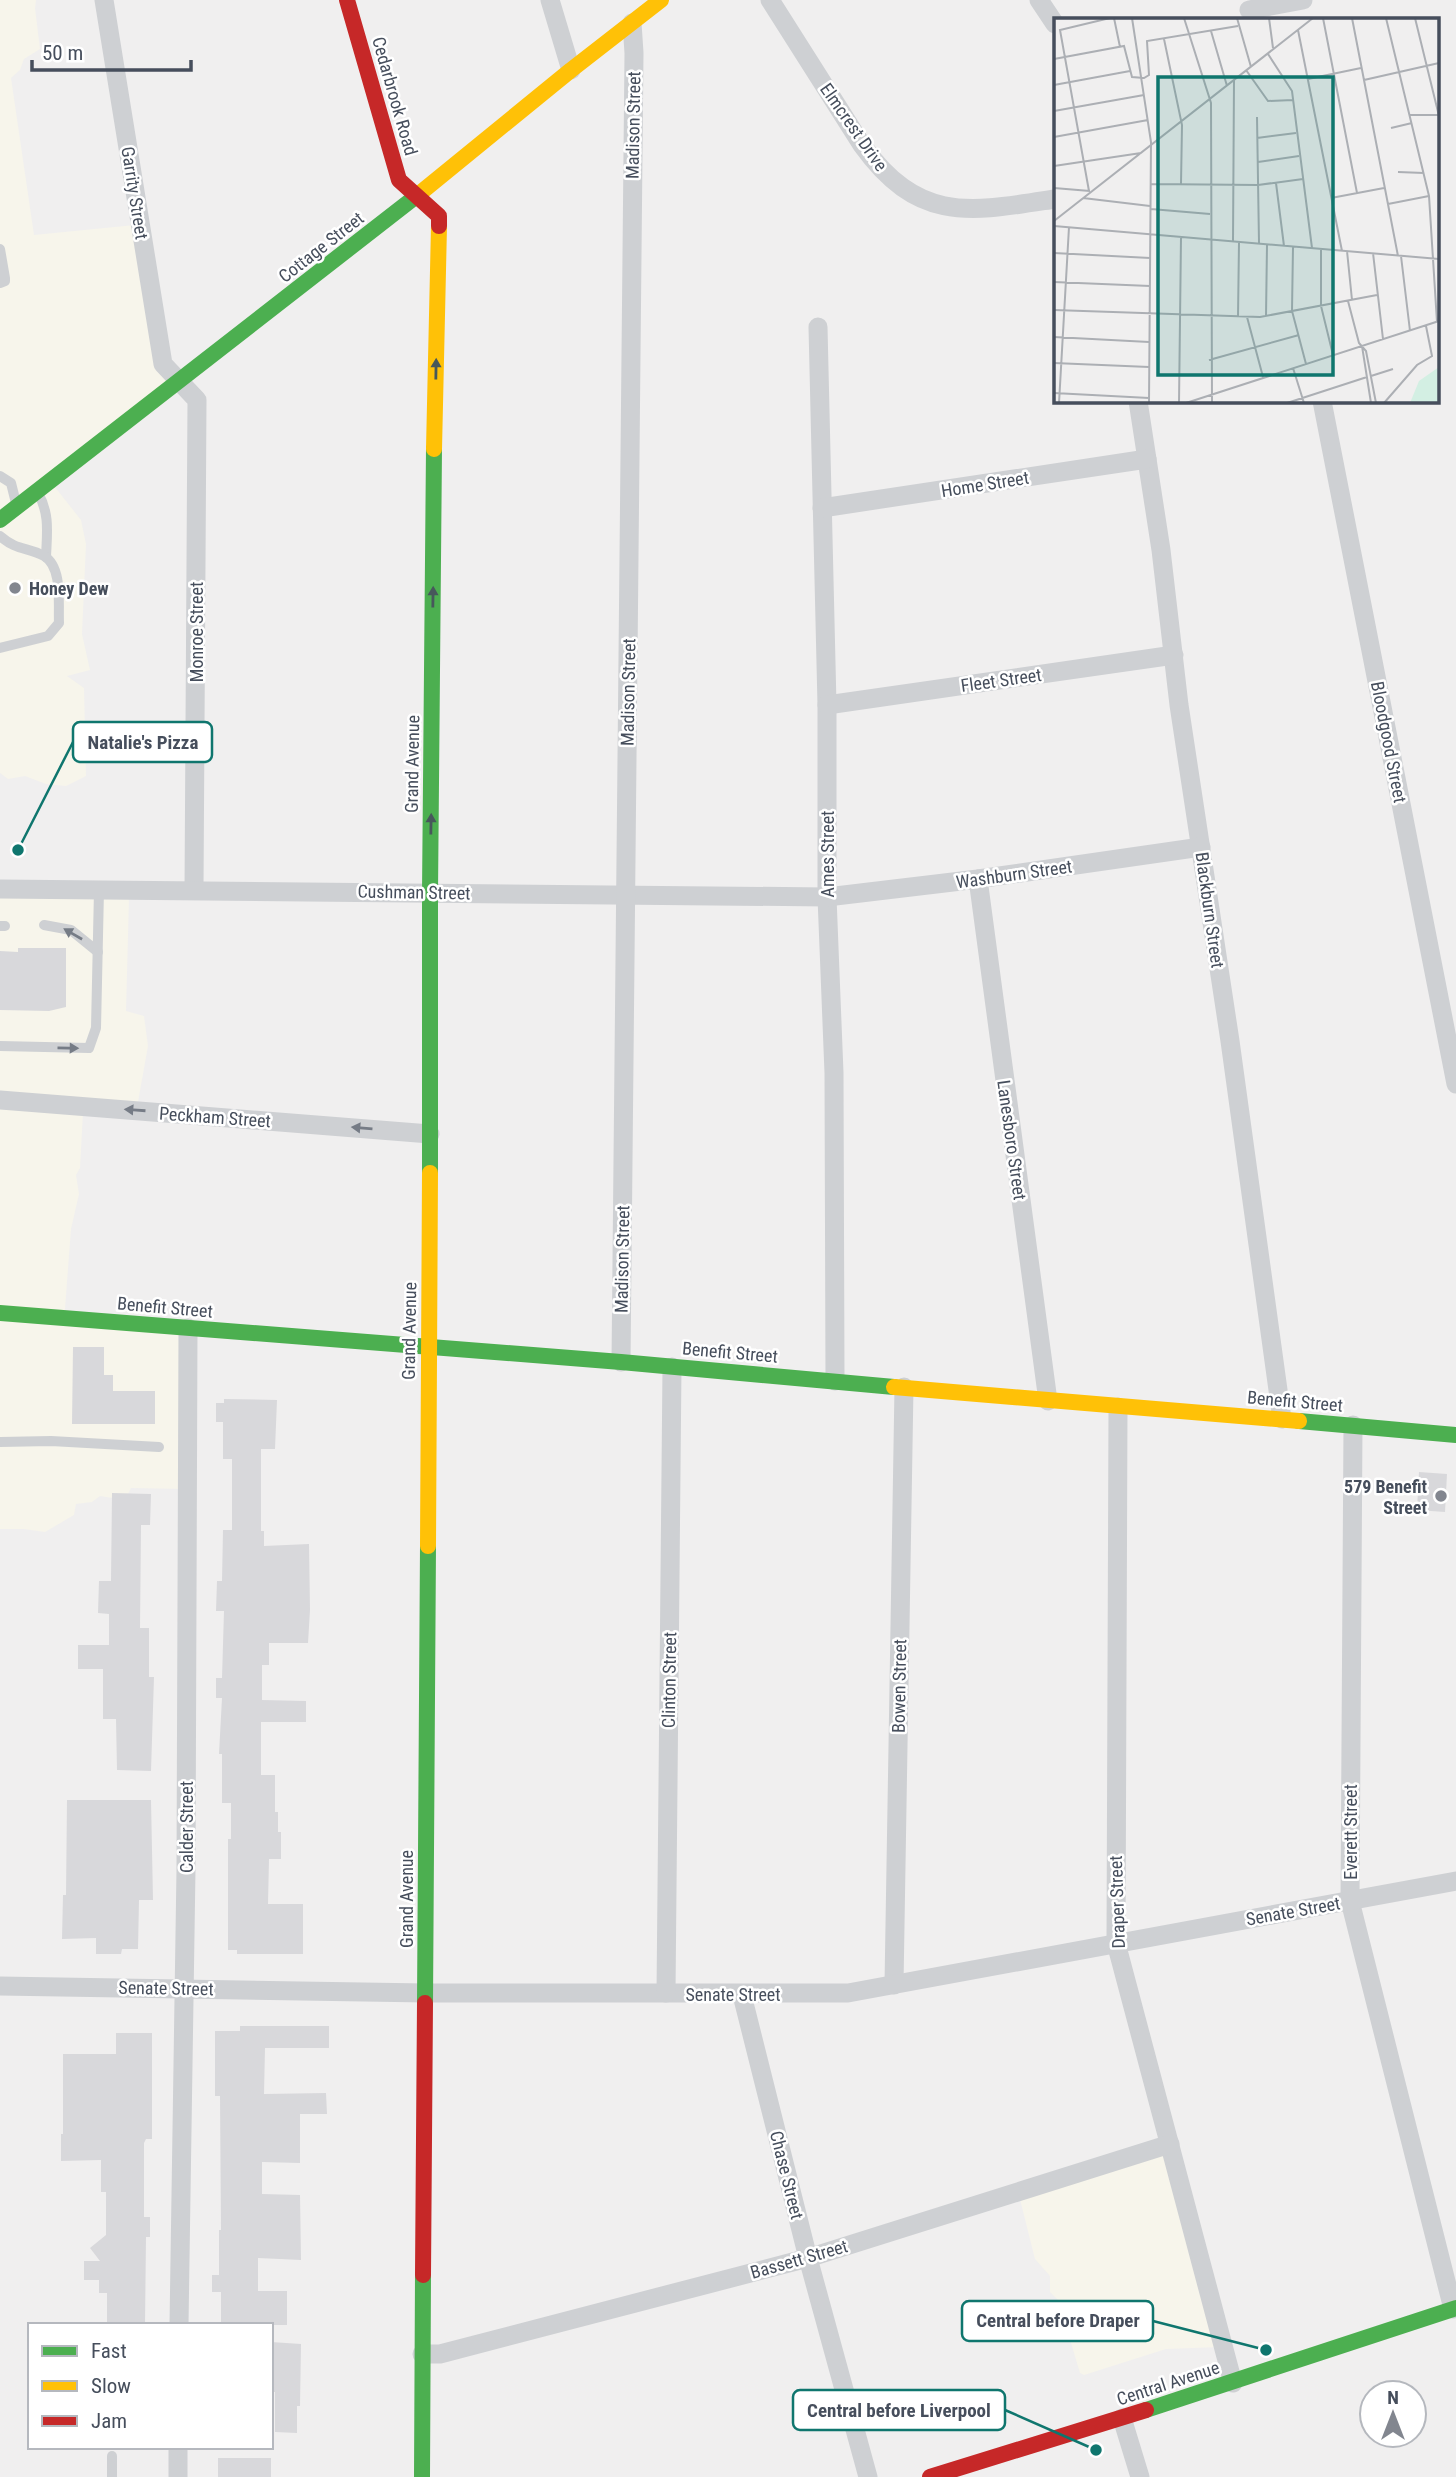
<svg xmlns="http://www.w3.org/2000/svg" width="1456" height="2477" viewBox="0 0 1456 2477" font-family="'Roboto Condensed',sans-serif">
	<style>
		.commercial { fill: #f7f5eb }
		.building { fill: #d8d8db }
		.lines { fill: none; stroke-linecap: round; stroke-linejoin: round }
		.lane { stroke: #ced0d3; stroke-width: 10 }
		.street { stroke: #ced0d3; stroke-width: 19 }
		.fast { stroke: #4caf50; stroke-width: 16 }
		.slow { stroke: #ffc107; stroke-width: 16 }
		.jam { stroke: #c62828; stroke-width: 16 }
		.oneway { fill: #47585b }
		.oneway2 { fill: #767c86 }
		.poi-dot { fill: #82868f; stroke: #fff; stroke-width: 2.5 }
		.labels { text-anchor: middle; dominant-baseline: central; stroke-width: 5; stroke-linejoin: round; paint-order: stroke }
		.street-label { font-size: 18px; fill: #464e5c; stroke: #fff }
		.poi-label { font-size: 18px; font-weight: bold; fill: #464e5c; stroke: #fff; text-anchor: start }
		.inset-road { fill: none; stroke: #acafb4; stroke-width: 2 }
		.view { fill: #0f766e; fill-opacity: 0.15; stroke: #0f766e; stroke-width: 3.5 }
		.inset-edge { fill: none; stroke: #464e5c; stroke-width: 3.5 }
		.leader { fill: none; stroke: #0f766e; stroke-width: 2.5 }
		.callout-dot { fill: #0f766e; stroke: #fff; stroke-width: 2.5 }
		.callout { fill: #fff; stroke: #0f766e; stroke-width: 2.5 }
		.callout-label { font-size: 19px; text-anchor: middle; font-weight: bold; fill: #464e5c }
	</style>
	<rect width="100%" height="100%" fill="#f0efef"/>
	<g class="commercial">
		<path d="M0,0H36L35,8L40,49L24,59L20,70L11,78L34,235L135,225L170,387L55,487L81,520L86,544L82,634L90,670L67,676L84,688L86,776L66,786L46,784L25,776L8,779L0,773Z"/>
		<path d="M0,891L129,898L126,1011L144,1016L148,1046L136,1113L83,1112L80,1168L76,1175L79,1194L71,1229L64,1322L189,1333L187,1489L131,1488L125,1500L100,1496L92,1502L76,1504L74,1515L45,1532L24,1529H0Z"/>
		<path d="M1167,2151L1220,2347L1166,2349L1084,2375L1080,2373L1069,2336L1090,2324L1077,2306L1059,2301L1050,2292V2276L1035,2259L1020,2199Z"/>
	</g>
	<g class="building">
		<path d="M18,948H66V1007L49,1011L0,1010V951L18,952Z"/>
		<path d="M73,1347H104V1375H113V1391H155V1424H72Z"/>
		<path d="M224,1399L277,1400L275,1449H261V1531H264V1546L309,1544L310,1610L308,1643H269V1665H262V1700L306,1701V1722H261V1775H275V1812H278V1832H281V1859H269L268,1904H303V1954H237V1950H228V1839H231V1803H222V1754H219L222,1698H216V1678H222L224,1611H216L217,1581H222L223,1530H232V1459H223V1422H216V1403H224Z"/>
		<path d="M1419,1472L1447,1474L1445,1512L1417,1510Z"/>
		<path d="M112,1493L151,1494L150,1525H141L140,1628H149V1677H154L151,1771L117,1770L116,1719H103V1669H78V1645H109V1614L98,1613L99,1581H111Z"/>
		<path d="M67,1800H151L153,1900H139L138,1949H122L121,1954H96V1938L62,1939L63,1895H66Z"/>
		<path d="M240,2026H329V2048H265L264,2094L326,2093L327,2114H300V2163L262,2162V2194L300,2195L301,2260L258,2258V2291H287V2325H221V2292H212V2275H219V2230H221L220,2096H215V2031H240Z"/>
		<path d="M116,2033H152V2139H146L144,2143V2217H150V2237H146L145,2325H107V2293H99V2280H84V2261H100L90,2248L106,2235V2192H101V2160L61,2161V2134H63V2054H116Z"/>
		<path d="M271,2342L301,2344L300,2406H297V2433L275,2432V2392H271Z"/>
		<rect x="218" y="2458" width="53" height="19"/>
	</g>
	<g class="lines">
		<g class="lane">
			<path d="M0,249L5,278V281L0,283"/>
			<path d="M0,476L11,483L16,503"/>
			<path d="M38,493C50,514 47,533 46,557"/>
			<path d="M0,536C17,551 28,547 44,556C63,567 58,604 59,623L48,636L0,648"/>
			<path d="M44,925L71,930L98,952"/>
			<path d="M0,926H5"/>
			<path d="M0,1046L89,1048L96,1028L99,890"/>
			<path d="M0,1442L51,1441L159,1447"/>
			<path d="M112,2456V2477"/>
		</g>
		<g class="street">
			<path d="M104,0L163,364L197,400L194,890"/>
			<path d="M550,0L571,70"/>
			<path d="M770,0L862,145C919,224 970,212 1055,199"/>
			<path d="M1039,0L1055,24"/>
			<path d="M1249,10L1303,0"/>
			<path d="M818,327L827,705V897L834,1073L835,1381"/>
			<path d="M1138,401L1161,550L1179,705L1230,1041L1282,1419"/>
			<path d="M1322,401L1456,1084"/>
			<path d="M822,508L1147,459"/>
			<path d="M827,705L1174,655"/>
			<path d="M978,879L1048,1401"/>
			<path d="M0,889L827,897L978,879L1201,847"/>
			<path d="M0,1100L430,1134"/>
			<path d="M621,1362L634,53L632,23"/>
			<path d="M1118,1407L1116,1943L1233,2383"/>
			<path d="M1353,1425L1350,1901L1453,2309"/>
			<path d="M894,1985L904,1387"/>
			<path d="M0,1986L426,1993H848L1456,1881"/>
			<path d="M666,1993L672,1367"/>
			<path d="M742,1995L808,2258L868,2477"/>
			<path d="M179,2325L186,1869L188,1328"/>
			<path d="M422,2354H440L808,2258L1170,2144"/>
			<path d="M1122,2418L1140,2477"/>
			<path d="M178,2477V2447"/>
		</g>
		<g class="fast">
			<path d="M0,520L419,194"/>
			<path d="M430,1173V893L434,449"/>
			<path d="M0,1313L621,1362L894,1387"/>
			<path d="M1299,1421L1456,1435"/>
			<path d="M425,2003L428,1546"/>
			<path d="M1146,2410L1456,2308"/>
			<path d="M422,2477L423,2275"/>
		</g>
		<g class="slow">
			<path d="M419,194L571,70L661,0"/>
			<path d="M434,449L439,226"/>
			<path d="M894,1387L1299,1421"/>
			<path d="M428,1546L430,1173"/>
		</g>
		<g class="jam">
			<path d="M347,0L399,180L439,216V226"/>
			<path d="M423,2275L425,2003"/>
			<path d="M930,2477L1146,2410"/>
		</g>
	</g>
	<defs><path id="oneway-solid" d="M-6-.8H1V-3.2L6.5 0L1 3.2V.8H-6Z" transform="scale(1.75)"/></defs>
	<g class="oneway">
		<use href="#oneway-solid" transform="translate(436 369) rotate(-89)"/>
		<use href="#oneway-solid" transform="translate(433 597) rotate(-89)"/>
		<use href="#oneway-solid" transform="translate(431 824) rotate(-89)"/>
	</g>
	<g class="oneway2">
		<use href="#oneway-solid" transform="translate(73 934) rotate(-150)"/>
		<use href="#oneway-solid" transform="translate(68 1048) rotate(1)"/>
		<use href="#oneway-solid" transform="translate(135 1110) rotate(-176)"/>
		<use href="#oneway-solid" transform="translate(362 1128) rotate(-175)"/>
	</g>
	<g class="poi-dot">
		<circle cx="15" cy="588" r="7"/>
		<circle cx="1441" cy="1496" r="7"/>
	</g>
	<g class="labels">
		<g class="street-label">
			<text transform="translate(395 96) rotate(74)">Cedarbrook Road</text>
			<text transform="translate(633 125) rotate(-89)">Madison Street</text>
			<text transform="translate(854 127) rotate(55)">Elmcrest Drive</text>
			<text transform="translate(135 193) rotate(81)">Garrity Street</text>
			<text transform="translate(321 247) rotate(-38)">Cottage Street</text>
			<text transform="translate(985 484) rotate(-9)">Home Street</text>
			<text transform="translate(196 632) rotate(-90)">Monroe Street</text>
			<text transform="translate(1001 680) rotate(-8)">Fleet Street</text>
			<text transform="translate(628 692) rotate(-89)">Madison Street</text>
			<text transform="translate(1389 742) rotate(79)">Bloodgood Street</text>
			<text transform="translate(412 764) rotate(-89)">Grand Avenue</text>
			<text transform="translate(827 854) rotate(-90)">Ames Street</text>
			<text transform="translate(1014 874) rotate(-8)">Washburn Street</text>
			<text transform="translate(414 892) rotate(1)">Cushman Street</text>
			<text transform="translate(1210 910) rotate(82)">Blackburn Street</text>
			<text transform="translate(215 1117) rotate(4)">Peckham Street</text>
			<text transform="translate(1012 1140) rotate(82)">Lanesboro Street</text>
			<text transform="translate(622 1259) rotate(-89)">Madison Street</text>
			<text transform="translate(165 1307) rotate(5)">Benefit Street</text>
			<text transform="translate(409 1331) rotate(-89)">Grand Avenue</text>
			<text transform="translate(730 1352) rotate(5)">Benefit Street</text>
			<text transform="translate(1295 1401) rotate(5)">Benefit Street</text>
			<text transform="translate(669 1680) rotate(-89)">Clinton Street</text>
			<text transform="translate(899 1686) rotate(-89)">Bowen Street</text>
			<text transform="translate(186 1827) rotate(-90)">Calder Street</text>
			<text transform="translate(1350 1832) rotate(-90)">Everett Street</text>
			<text transform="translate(406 1899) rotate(-90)">Grand Avenue</text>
			<text transform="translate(1117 1902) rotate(-92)">Draper Street</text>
			<text transform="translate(1293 1911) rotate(-10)">Senate Street</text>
			<text transform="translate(166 1988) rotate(1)">Senate Street</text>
			<text x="733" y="1994">Senate Street</text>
			<text transform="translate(787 2175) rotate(76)">Chase Street</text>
			<text transform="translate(799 2259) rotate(-16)">Bassett Street</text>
			<text transform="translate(1168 2383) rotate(-18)">Central Avenue</text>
		</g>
		<g class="poi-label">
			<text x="29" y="588">Honey Dew</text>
			<text x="1427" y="1486" text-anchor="end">579 Benefit<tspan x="1427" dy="21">Street</tspan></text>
		</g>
	</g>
	<g transform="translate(1054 18)">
		<rect width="385" height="385" fill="#f0efef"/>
		<path d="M385,349V385H356L365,363Z" fill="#d3efe3"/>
		<path class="inset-road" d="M60,0L66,29M78,0L97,124L95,385M130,0L157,85L158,385M183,0L197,49M215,0L219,30M269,0L303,175M298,0L344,238M332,0L375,178L383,304M361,0L385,98M244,12L288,233M157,13L173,68M110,21L128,107L127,166M214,36L238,73L258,230M0,41L70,28L78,59L90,60L95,57L93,23L184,8M192,52L214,83L239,82M254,61L307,50M310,62L385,45M0,67L76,53M0,93L90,77M356,97H385M203,99L205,225M337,110L358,105M0,119L94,102M203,120L242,115M204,144L245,138M0,148L87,135M344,154L370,155M222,165L230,228M97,166L204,167L249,161M0,170L36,173M35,173L6,12L56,0M29,180L96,188M277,180L330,170M334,186L375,178M97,191L156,196M0,203L259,0M0,208L385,241M179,223L180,62M239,229L238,293L252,346M267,231V288L279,337M293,233L298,282M0,235L96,240M319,235L329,321M347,238L356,313M0,264L96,268M294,283L305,325L312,333L322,385M0,292L206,299L323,277M212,298L213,227M184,299L185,224M193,299L209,359M0,319L95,324M308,328L317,385M155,342L245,317M0,345L95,349M239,350L250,385M317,358L339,351M0,375L95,380M5,385L15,209M125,385L127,219M132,385L385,303M233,385L313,359M330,385L363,347L378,338L372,308"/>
		<path class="view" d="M104,59H279V357H104Z"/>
		<rect width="385" height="385" class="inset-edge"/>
	</g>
	<path class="leader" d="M18 850L73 742M1266 2350L1153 2321M1096 2450L1005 2410"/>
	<g class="callout-dot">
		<circle cx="18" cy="850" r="7"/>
		<circle cx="1266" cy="2350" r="7"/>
		<circle cx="1096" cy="2450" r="7"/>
	</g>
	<g class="callout">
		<rect x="73" y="722" width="139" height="40" rx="7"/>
		<rect x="962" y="2301" width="191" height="40" rx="7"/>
		<rect x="793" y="2390" width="212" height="40" rx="7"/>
	</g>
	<g class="callout-label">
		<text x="143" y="749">Natalie's Pizza</text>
		<text x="1058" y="2327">Central before Draper</text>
		<text x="899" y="2417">Central before Liverpool</text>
	</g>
	<rect x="28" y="2323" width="245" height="126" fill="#ffffff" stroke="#b5b8be" stroke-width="2"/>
	<rect x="42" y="2346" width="35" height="10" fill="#4caf50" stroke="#b5b8be" stroke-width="2"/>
	<text x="91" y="2358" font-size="21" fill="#464e5c">Fast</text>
	<rect x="42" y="2381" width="35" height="10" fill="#ffc107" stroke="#b5b8be" stroke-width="2"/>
	<text x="91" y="2393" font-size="21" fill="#464e5c">Slow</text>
	<rect x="42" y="2416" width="35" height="10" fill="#c62828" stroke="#b5b8be" stroke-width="2"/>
	<text x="91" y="2428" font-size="21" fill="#464e5c">Jam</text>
	<g transform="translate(1393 2414)"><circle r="33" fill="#ffffff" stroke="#b5b8be" stroke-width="2"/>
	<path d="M0-5L12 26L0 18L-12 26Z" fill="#82868f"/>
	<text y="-10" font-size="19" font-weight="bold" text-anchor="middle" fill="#464e5c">N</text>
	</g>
	<path d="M32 60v10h159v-10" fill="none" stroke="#464e5c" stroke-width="3.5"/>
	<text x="42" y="60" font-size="21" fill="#464e5c" stroke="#ffffff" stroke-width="5" paint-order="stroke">50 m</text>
</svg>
